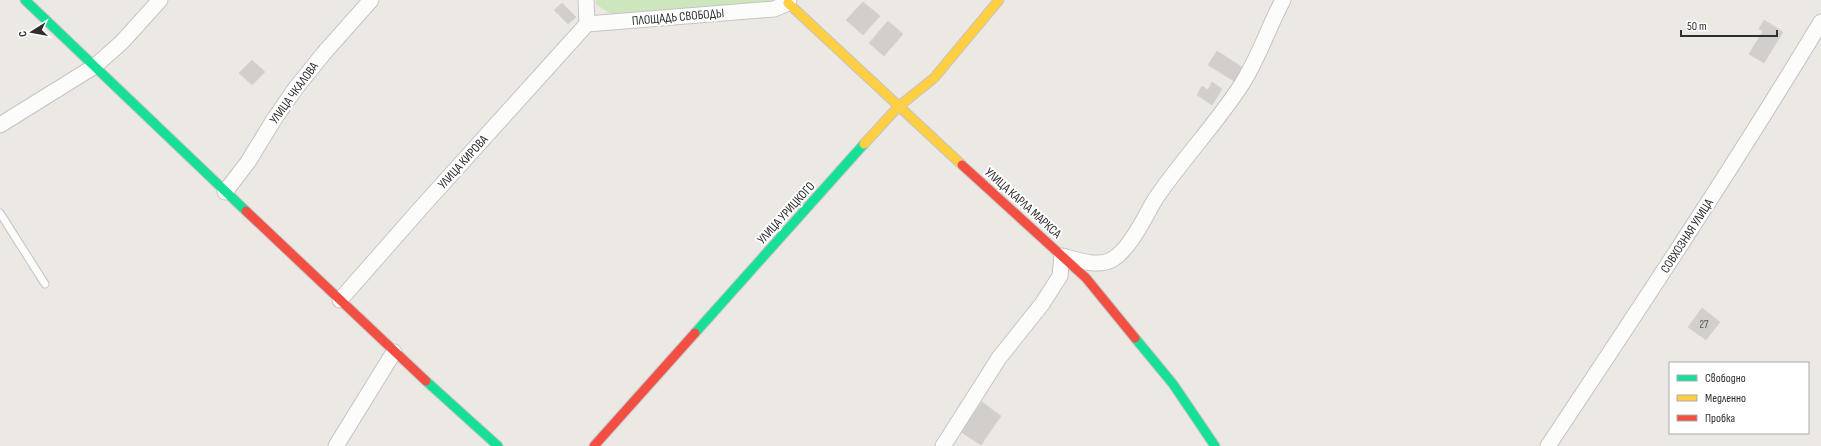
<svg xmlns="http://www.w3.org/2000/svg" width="1821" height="446" viewBox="0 0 1821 446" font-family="'Sofia Sans Condensed',sans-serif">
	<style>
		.green { fill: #cee6be }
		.building { fill: #d1cecb; stroke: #d7d4d0 }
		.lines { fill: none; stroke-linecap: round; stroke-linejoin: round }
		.lane-casing { stroke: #c5c4c5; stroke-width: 9 }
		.street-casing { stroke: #c5c4c5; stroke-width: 17 }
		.fast-casing { stroke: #c5c4c5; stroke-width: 11 }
		.slow-casing { stroke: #c5c4c5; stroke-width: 11 }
		.jam-casing { stroke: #c5c4c5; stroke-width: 11 }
		.lane { stroke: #fcfcfb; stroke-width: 7 }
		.street { stroke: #fcfcfb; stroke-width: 15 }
		.fast { stroke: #16e098; stroke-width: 9 }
		.slow { stroke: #ffcf43; stroke-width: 9 }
		.jam { stroke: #f24e42; stroke-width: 9 }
		.labels { text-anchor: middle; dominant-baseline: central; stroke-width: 4; stroke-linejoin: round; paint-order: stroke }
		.number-label { font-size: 11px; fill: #585857 }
		.street-label { font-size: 13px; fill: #2e2e2e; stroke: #fff }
	</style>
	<rect width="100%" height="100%" fill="#ece8e4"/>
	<path class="green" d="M596,0H772L770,3L612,15L596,4Z"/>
	<g class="building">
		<path d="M863,2L880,16L863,35L846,20Z"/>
		<path d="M562,3L576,17L568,24L554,10Z"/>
		<path d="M1764,20L1783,32L1764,63L1749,54L1763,31L1759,29Z"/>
		<path d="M888,21L903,34L884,56L869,43Z"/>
		<path d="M1217,51L1245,69L1237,83L1208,65Z"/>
		<path d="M252,60L265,72L252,85L239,73Z"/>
		<path d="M1212,82L1222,89L1212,105L1197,95L1202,86L1208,90Z"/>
		<path d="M1702,308L1720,322L1706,340L1688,327Z"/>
		<path d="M982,402L1001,416L981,445L961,432Z"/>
	</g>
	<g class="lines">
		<defs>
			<path id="lane" d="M0,213L45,284"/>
			<g id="street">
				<path d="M586,0L587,24"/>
				<path d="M587,24L774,9L788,3L789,0"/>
				<path d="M0,125L95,66L122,42L160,0"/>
				<path d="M225,192L248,162L273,121L295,89L324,53L371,0"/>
				<path d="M340,300L420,209L587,24"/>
				<path d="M336,446L394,352"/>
				<path d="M943,446L999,358L1042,304L1060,276L1062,256C1078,260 1098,268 1113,259C1131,248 1145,216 1156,198C1182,160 1215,125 1240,87C1258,60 1268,28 1283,0"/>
				<path d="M1548,446C1641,306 1734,166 1821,22"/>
			</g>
			<g id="fast">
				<path d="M25,0L246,211"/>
				<path d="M695,333L864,144"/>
				<path d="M1135,338L1173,384L1215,446"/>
				<path d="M426,381L498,446"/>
			</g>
			<g id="slow">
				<path d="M788,3L962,165"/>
				<path d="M864,144L898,107L934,78L999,0"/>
			</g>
			<g id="jam">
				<path d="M962,165L1086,278L1135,338"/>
				<path d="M246,211L426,381"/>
				<path d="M594,446L695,333"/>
			</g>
		</defs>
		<use href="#lane" class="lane-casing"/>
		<use href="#street" class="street-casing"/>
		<use href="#fast" class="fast-casing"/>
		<use href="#slow" class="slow-casing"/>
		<use href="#jam" class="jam-casing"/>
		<use href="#lane" class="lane"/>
		<use href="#street" class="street"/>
		<use href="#fast" class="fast"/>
		<use href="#slow" class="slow"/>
		<use href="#jam" class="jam"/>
	</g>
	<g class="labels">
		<g class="number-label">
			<text x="1704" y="324">27</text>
		</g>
		<g class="street-label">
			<text transform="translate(678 17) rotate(-5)">ПЛОЩАДЬ СВОБОДЫ</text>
			<text transform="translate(294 93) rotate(-54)">УЛИЦА ЧКАЛОВА</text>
			<text transform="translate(463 162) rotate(-48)">УЛИЦА КИРОВА</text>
			<text transform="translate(1023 203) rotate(42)">УЛИЦА КАРЛА МАРКСА</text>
			<text transform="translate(786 213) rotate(-48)">УЛИЦА УРИЦКОГО</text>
			<text transform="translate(1687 236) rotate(-57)">СОВХОЗНАЯ УЛИЦА</text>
		</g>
	</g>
	<rect x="1669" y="362" width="140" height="72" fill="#ffffff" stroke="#ababab"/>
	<rect x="1677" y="375" width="20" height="6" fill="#16e098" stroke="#ababab"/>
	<text x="1705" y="382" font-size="12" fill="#2e2e2e">Свободно</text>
	<rect x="1677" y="395" width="20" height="6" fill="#ffcf43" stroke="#ababab"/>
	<text x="1705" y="402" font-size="12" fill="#2e2e2e">Медленно</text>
	<rect x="1677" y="415" width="20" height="6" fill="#f24e42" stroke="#ababab"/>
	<text x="1705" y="422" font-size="12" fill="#2e2e2e">Пробка</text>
	<g transform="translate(32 32) rotate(259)" stroke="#ffffff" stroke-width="3" paint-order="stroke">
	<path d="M0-3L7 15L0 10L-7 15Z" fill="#2e2e2e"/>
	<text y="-6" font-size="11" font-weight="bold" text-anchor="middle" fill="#2e2e2e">С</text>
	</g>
	<path d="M1681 30v6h96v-6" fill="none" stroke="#2e2e2e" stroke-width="2"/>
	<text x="1687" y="30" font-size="12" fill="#2e2e2e" stroke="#ffffff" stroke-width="3" paint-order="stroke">50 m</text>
</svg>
